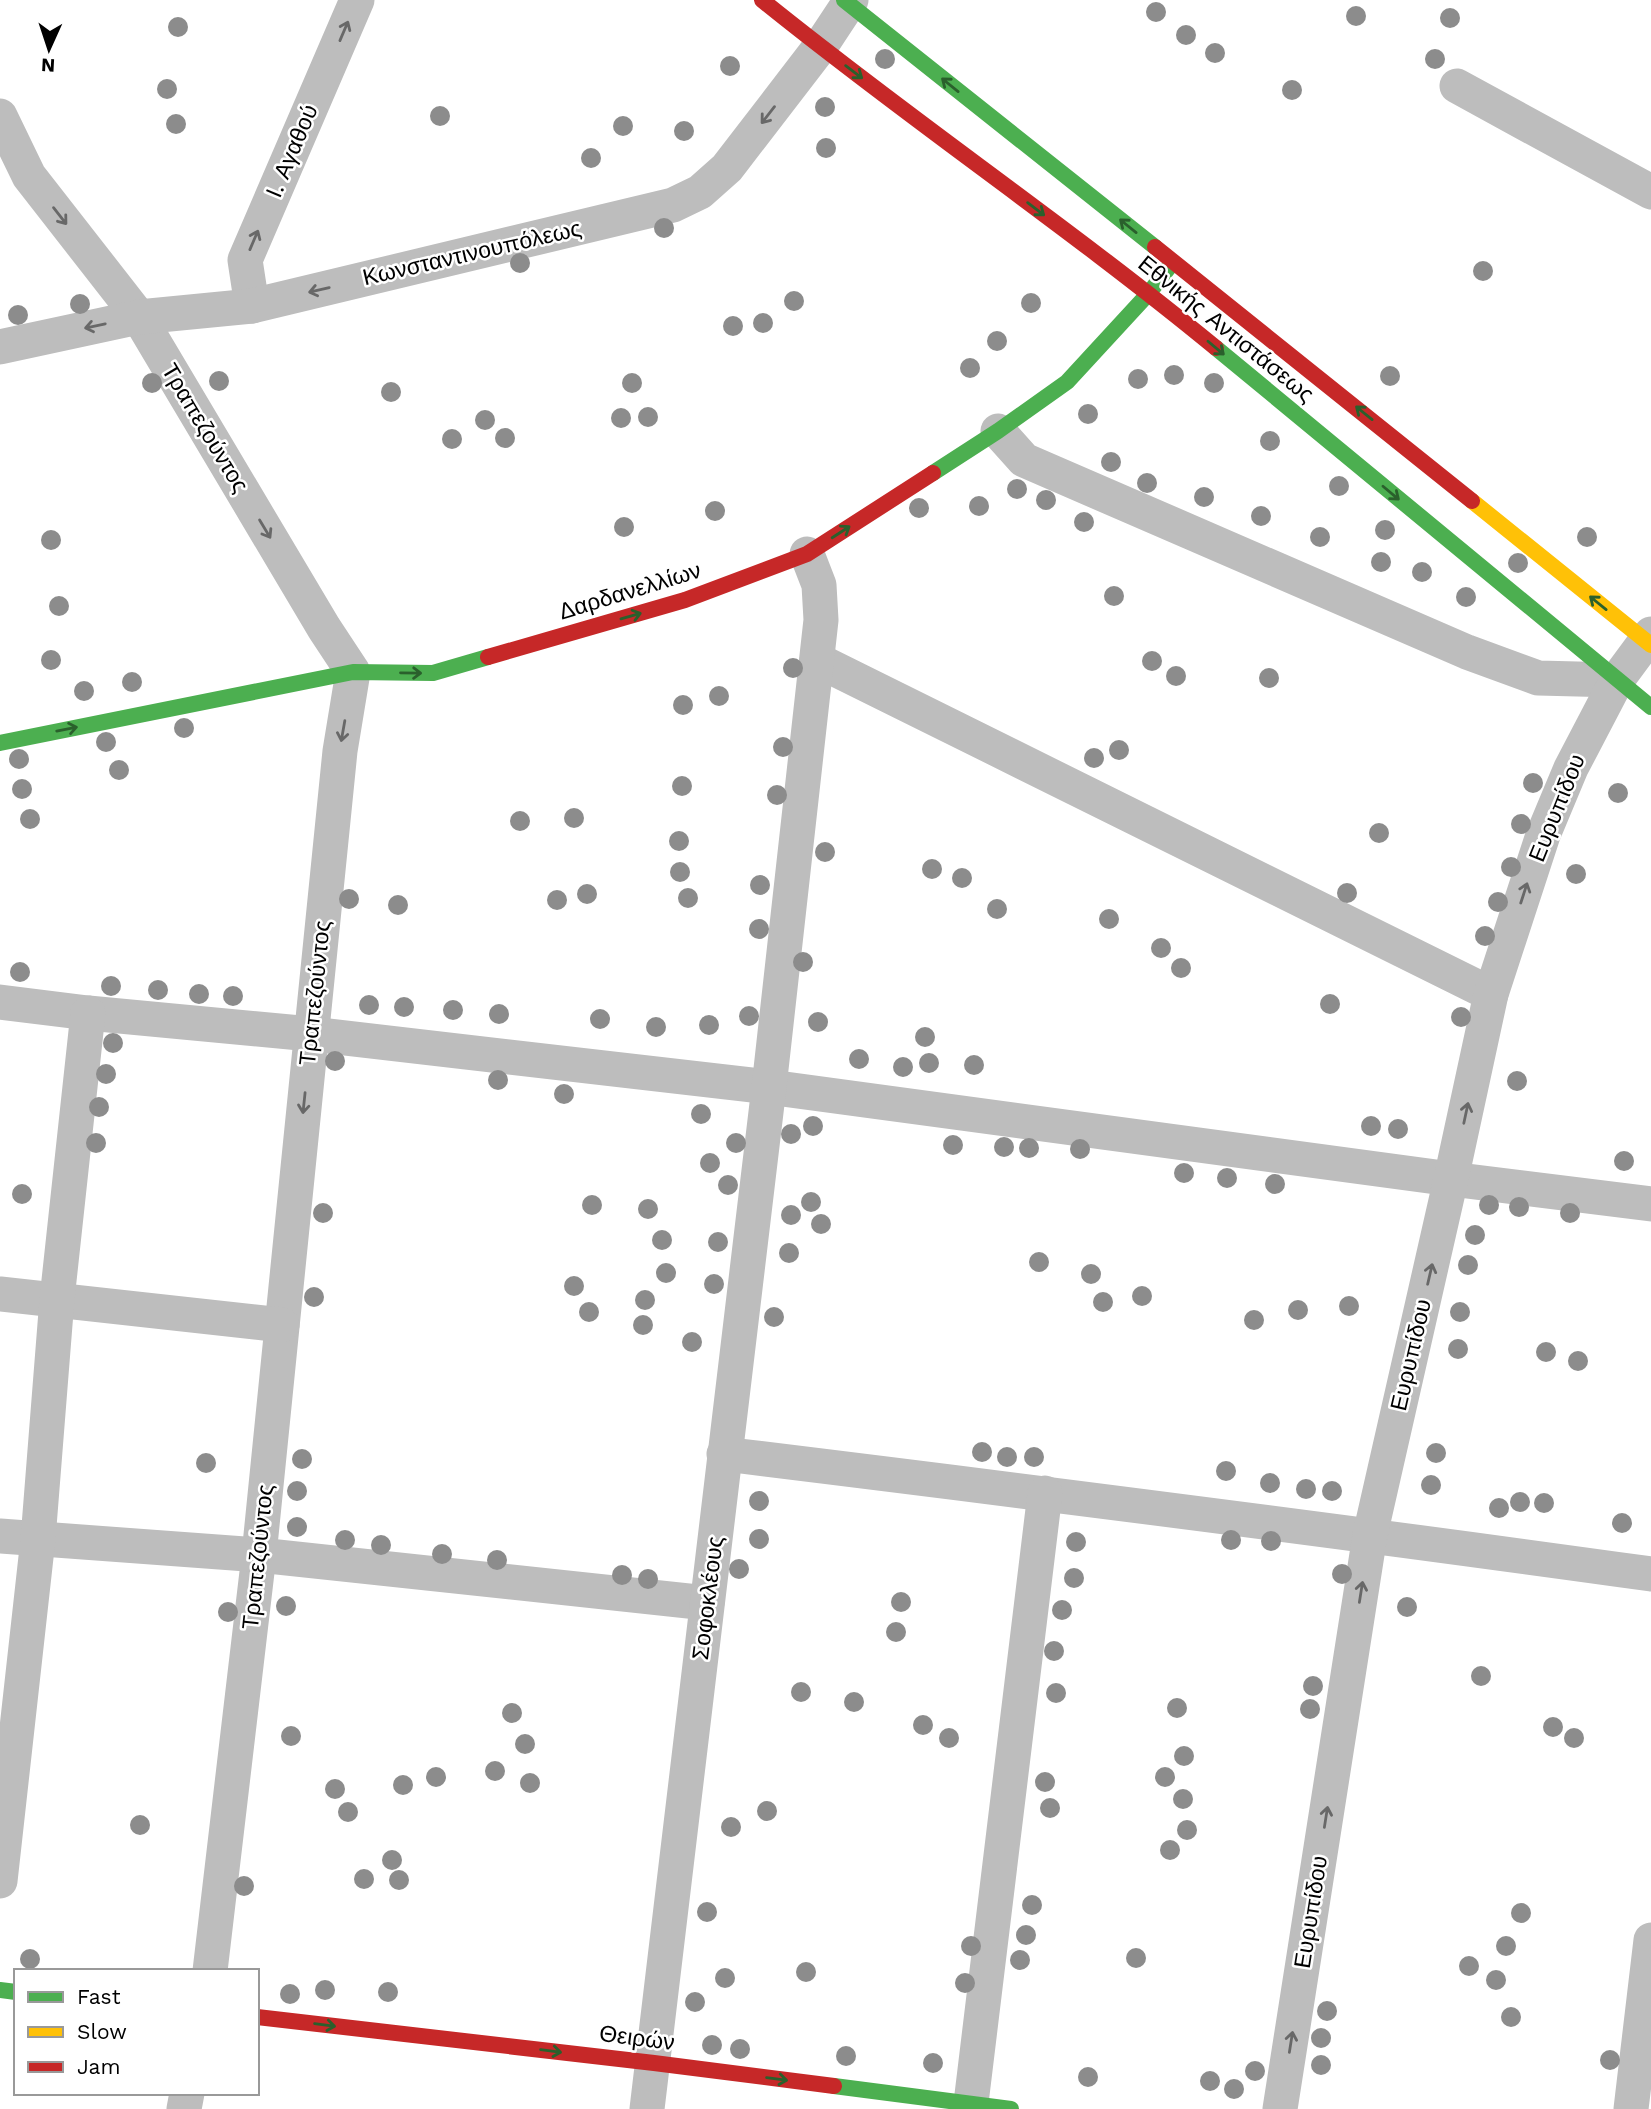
<svg xmlns="http://www.w3.org/2000/svg" width="1651" height="2109" viewBox="0 0 1651 2109" font-family="'Work Sans',sans-serif">
	<style>
		.lines { fill: none; stroke-linecap: round; stroke-linejoin: round }
		.street { stroke: #bdbdbd; stroke-width: 35 }
		.fast { stroke: #4caf50; stroke-width: 16 }
		.slow { stroke: #ffc107; stroke-width: 16 }
		.jam { stroke: #c62828; stroke-width: 16 }
		.tree { fill: #8c8c8c }
		.oneway { stroke: #686868 }
		.oneway2 { stroke: #2a602c }
		.labels { text-anchor: middle; dominant-baseline: central; stroke-width: 5; stroke-linejoin: round; paint-order: stroke }
		.street-label { font-size: 23px; fill: #000; stroke: #fff }
	</style>
	<rect width="100%" height="100%" fill="#fff"/>
	<g class="lines">
		<g class="street">
			<path d="M1457,86L1651,192"/>
			<path d="M0,116L29,176L139,317L324,628L353,672L340,751L259,1555L210,1971"/>
			<path d="M252,306L245,260L357,0"/>
			<path d="M0,347L139,317L252,306L673,205L700,192L727,168L820,47L851,0"/>
			<path d="M998,431L1024,460L1467,652L1538,678L1617,680"/>
			<path d="M817,660L1491,994"/>
			<path d="M0,1002L88,1013L311,1034L769,1087L1451,1179L1651,1204"/>
			<path d="M0,1294L282,1325"/>
			<path d="M724,1454C1034,1492 1342,1531 1651,1574"/>
			<path d="M0,1536L259,1555L707,1603"/>
			<path d="M0,1881L38,1539L57,1299L88,1013"/>
			<path d="M971,2103L1045,1493"/>
			<path d="M184,2109L187,2093"/>
			<path d="M647,2109L769,1087L821,620L819,585L807,554"/>
			<path d="M1280,2109L1370,1535L1451,1179L1491,994L1543,835L1571,768L1617,680L1651,634"/>
			<path d="M1631,2109L1651,1940"/>
		</g>
		<g class="fast">
			<path d="M844,0L1155,247"/>
			<path d="M1216,348L1651,707"/>
			<path d="M933,473L998,431L1067,382L1149,293L1173,262"/>
			<path d="M0,743L353,672L433,673L488,657"/>
			<path d="M0,1990L16,1992"/>
			<path d="M834,2086L1011,2109"/>
		</g>
		<path class="slow" d="M1472,501L1651,645"/>
		<g class="jam">
			<path d="M762,0C910,120 1069,227 1216,348"/>
			<path d="M1155,247L1472,501"/>
			<path d="M488,657L685,600L807,554L933,473"/>
			<path d="M257,2017L654,2063L834,2086"/>
		</g>
	</g>
	<g class="tree">
		<circle cx="1156" cy="12" r="10"/>
		<circle cx="1356" cy="16" r="10"/>
		<circle cx="1450" cy="18" r="10"/>
		<circle cx="178" cy="27" r="10"/>
		<circle cx="1186" cy="35" r="10"/>
		<circle cx="1215" cy="53" r="10"/>
		<circle cx="885" cy="59" r="10"/>
		<circle cx="1435" cy="59" r="10"/>
		<circle cx="730" cy="66" r="10"/>
		<circle cx="167" cy="89" r="10"/>
		<circle cx="1292" cy="90" r="10"/>
		<circle cx="825" cy="107" r="10"/>
		<circle cx="440" cy="116" r="10"/>
		<circle cx="176" cy="124" r="10"/>
		<circle cx="623" cy="126" r="10"/>
		<circle cx="684" cy="131" r="10"/>
		<circle cx="826" cy="148" r="10"/>
		<circle cx="591" cy="158" r="10"/>
		<circle cx="664" cy="228" r="10"/>
		<circle cx="520" cy="263" r="10"/>
		<circle cx="1483" cy="271" r="10"/>
		<circle cx="794" cy="301" r="10"/>
		<circle cx="1031" cy="303" r="10"/>
		<circle cx="80" cy="304" r="10"/>
		<circle cx="18" cy="315" r="10"/>
		<circle cx="763" cy="323" r="10"/>
		<circle cx="733" cy="326" r="10"/>
		<circle cx="997" cy="341" r="10"/>
		<circle cx="970" cy="368" r="10"/>
		<circle cx="1174" cy="375" r="10"/>
		<circle cx="1390" cy="376" r="10"/>
		<circle cx="1138" cy="379" r="10"/>
		<circle cx="219" cy="381" r="10"/>
		<circle cx="152" cy="383" r="10"/>
		<circle cx="632" cy="383" r="10"/>
		<circle cx="1214" cy="383" r="10"/>
		<circle cx="391" cy="392" r="10"/>
		<circle cx="1088" cy="414" r="10"/>
		<circle cx="648" cy="417" r="10"/>
		<circle cx="621" cy="418" r="10"/>
		<circle cx="485" cy="420" r="10"/>
		<circle cx="505" cy="438" r="10"/>
		<circle cx="452" cy="439" r="10"/>
		<circle cx="1270" cy="441" r="10"/>
		<circle cx="1111" cy="462" r="10"/>
		<circle cx="1147" cy="483" r="10"/>
		<circle cx="1339" cy="486" r="10"/>
		<circle cx="1017" cy="489" r="10"/>
		<circle cx="1204" cy="497" r="10"/>
		<circle cx="1046" cy="500" r="10"/>
		<circle cx="979" cy="506" r="10"/>
		<circle cx="919" cy="508" r="10"/>
		<circle cx="715" cy="511" r="10"/>
		<circle cx="1261" cy="516" r="10"/>
		<circle cx="1084" cy="522" r="10"/>
		<circle cx="624" cy="527" r="10"/>
		<circle cx="1385" cy="530" r="10"/>
		<circle cx="1320" cy="537" r="10"/>
		<circle cx="1587" cy="537" r="10"/>
		<circle cx="51" cy="540" r="10"/>
		<circle cx="1381" cy="562" r="10"/>
		<circle cx="1518" cy="563" r="10"/>
		<circle cx="1422" cy="572" r="10"/>
		<circle cx="1114" cy="596" r="10"/>
		<circle cx="1466" cy="597" r="10"/>
		<circle cx="59" cy="606" r="10"/>
		<circle cx="51" cy="660" r="10"/>
		<circle cx="1152" cy="661" r="10"/>
		<circle cx="793" cy="668" r="10"/>
		<circle cx="1176" cy="676" r="10"/>
		<circle cx="1269" cy="678" r="10"/>
		<circle cx="132" cy="682" r="10"/>
		<circle cx="84" cy="691" r="10"/>
		<circle cx="719" cy="696" r="10"/>
		<circle cx="683" cy="705" r="10"/>
		<circle cx="184" cy="728" r="10"/>
		<circle cx="106" cy="742" r="10"/>
		<circle cx="783" cy="747" r="10"/>
		<circle cx="1119" cy="750" r="10"/>
		<circle cx="1094" cy="758" r="10"/>
		<circle cx="19" cy="759" r="10"/>
		<circle cx="119" cy="770" r="10"/>
		<circle cx="1533" cy="783" r="10"/>
		<circle cx="682" cy="786" r="10"/>
		<circle cx="22" cy="789" r="10"/>
		<circle cx="1618" cy="793" r="10"/>
		<circle cx="777" cy="795" r="10"/>
		<circle cx="574" cy="818" r="10"/>
		<circle cx="30" cy="819" r="10"/>
		<circle cx="520" cy="821" r="10"/>
		<circle cx="1521" cy="824" r="10"/>
		<circle cx="1379" cy="833" r="10"/>
		<circle cx="679" cy="841" r="10"/>
		<circle cx="825" cy="852" r="10"/>
		<circle cx="1511" cy="867" r="10"/>
		<circle cx="932" cy="869" r="10"/>
		<circle cx="680" cy="872" r="10"/>
		<circle cx="1576" cy="874" r="10"/>
		<circle cx="962" cy="878" r="10"/>
		<circle cx="760" cy="885" r="10"/>
		<circle cx="1347" cy="893" r="10"/>
		<circle cx="587" cy="894" r="10"/>
		<circle cx="688" cy="898" r="10"/>
		<circle cx="349" cy="899" r="10"/>
		<circle cx="557" cy="900" r="10"/>
		<circle cx="1498" cy="902" r="10"/>
		<circle cx="398" cy="905" r="10"/>
		<circle cx="997" cy="909" r="10"/>
		<circle cx="1109" cy="919" r="10"/>
		<circle cx="759" cy="929" r="10"/>
		<circle cx="1485" cy="936" r="10"/>
		<circle cx="1161" cy="948" r="10"/>
		<circle cx="803" cy="962" r="10"/>
		<circle cx="1181" cy="968" r="10"/>
		<circle cx="20" cy="972" r="10"/>
		<circle cx="111" cy="986" r="10"/>
		<circle cx="158" cy="990" r="10"/>
		<circle cx="199" cy="994" r="10"/>
		<circle cx="233" cy="996" r="10"/>
		<circle cx="1330" cy="1004" r="10"/>
		<circle cx="369" cy="1005" r="10"/>
		<circle cx="404" cy="1007" r="10"/>
		<circle cx="453" cy="1010" r="10"/>
		<circle cx="499" cy="1014" r="10"/>
		<circle cx="749" cy="1016" r="10"/>
		<circle cx="1461" cy="1017" r="10"/>
		<circle cx="600" cy="1019" r="10"/>
		<circle cx="818" cy="1022" r="10"/>
		<circle cx="709" cy="1025" r="10"/>
		<circle cx="656" cy="1027" r="10"/>
		<circle cx="925" cy="1037" r="10"/>
		<circle cx="113" cy="1043" r="10"/>
		<circle cx="859" cy="1059" r="10"/>
		<circle cx="335" cy="1061" r="10"/>
		<circle cx="929" cy="1063" r="10"/>
		<circle cx="974" cy="1065" r="10"/>
		<circle cx="903" cy="1067" r="10"/>
		<circle cx="106" cy="1074" r="10"/>
		<circle cx="498" cy="1080" r="10"/>
		<circle cx="1517" cy="1081" r="10"/>
		<circle cx="564" cy="1094" r="10"/>
		<circle cx="99" cy="1107" r="10"/>
		<circle cx="701" cy="1114" r="10"/>
		<circle cx="813" cy="1126" r="10"/>
		<circle cx="1371" cy="1126" r="10"/>
		<circle cx="1398" cy="1129" r="10"/>
		<circle cx="791" cy="1134" r="10"/>
		<circle cx="96" cy="1143" r="10"/>
		<circle cx="736" cy="1143" r="10"/>
		<circle cx="953" cy="1145" r="10"/>
		<circle cx="1004" cy="1147" r="10"/>
		<circle cx="1029" cy="1148" r="10"/>
		<circle cx="1080" cy="1149" r="10"/>
		<circle cx="1624" cy="1161" r="10"/>
		<circle cx="710" cy="1163" r="10"/>
		<circle cx="1184" cy="1173" r="10"/>
		<circle cx="1227" cy="1178" r="10"/>
		<circle cx="1275" cy="1184" r="10"/>
		<circle cx="728" cy="1185" r="10"/>
		<circle cx="22" cy="1194" r="10"/>
		<circle cx="811" cy="1202" r="10"/>
		<circle cx="592" cy="1205" r="10"/>
		<circle cx="1489" cy="1205" r="10"/>
		<circle cx="1519" cy="1207" r="10"/>
		<circle cx="648" cy="1209" r="10"/>
		<circle cx="323" cy="1213" r="10"/>
		<circle cx="1570" cy="1213" r="10"/>
		<circle cx="791" cy="1215" r="10"/>
		<circle cx="821" cy="1224" r="10"/>
		<circle cx="1475" cy="1235" r="10"/>
		<circle cx="662" cy="1240" r="10"/>
		<circle cx="718" cy="1242" r="10"/>
		<circle cx="789" cy="1253" r="10"/>
		<circle cx="1039" cy="1262" r="10"/>
		<circle cx="1468" cy="1265" r="10"/>
		<circle cx="666" cy="1273" r="10"/>
		<circle cx="1091" cy="1274" r="10"/>
		<circle cx="714" cy="1284" r="10"/>
		<circle cx="574" cy="1286" r="10"/>
		<circle cx="1142" cy="1296" r="10"/>
		<circle cx="314" cy="1297" r="10"/>
		<circle cx="645" cy="1300" r="10"/>
		<circle cx="1103" cy="1302" r="10"/>
		<circle cx="1349" cy="1306" r="10"/>
		<circle cx="1298" cy="1310" r="10"/>
		<circle cx="589" cy="1312" r="10"/>
		<circle cx="1460" cy="1312" r="10"/>
		<circle cx="774" cy="1317" r="10"/>
		<circle cx="1254" cy="1320" r="10"/>
		<circle cx="643" cy="1325" r="10"/>
		<circle cx="692" cy="1342" r="10"/>
		<circle cx="1458" cy="1349" r="10"/>
		<circle cx="1546" cy="1352" r="10"/>
		<circle cx="1578" cy="1361" r="10"/>
		<circle cx="982" cy="1452" r="10"/>
		<circle cx="1436" cy="1453" r="10"/>
		<circle cx="1007" cy="1457" r="10"/>
		<circle cx="1034" cy="1457" r="10"/>
		<circle cx="302" cy="1459" r="10"/>
		<circle cx="206" cy="1463" r="10"/>
		<circle cx="1226" cy="1471" r="10"/>
		<circle cx="1270" cy="1483" r="10"/>
		<circle cx="1431" cy="1485" r="10"/>
		<circle cx="1306" cy="1489" r="10"/>
		<circle cx="297" cy="1491" r="10"/>
		<circle cx="1332" cy="1491" r="10"/>
		<circle cx="759" cy="1501" r="10"/>
		<circle cx="1520" cy="1502" r="10"/>
		<circle cx="1544" cy="1503" r="10"/>
		<circle cx="1499" cy="1508" r="10"/>
		<circle cx="1622" cy="1523" r="10"/>
		<circle cx="297" cy="1527" r="10"/>
		<circle cx="759" cy="1539" r="10"/>
		<circle cx="345" cy="1540" r="10"/>
		<circle cx="1231" cy="1540" r="10"/>
		<circle cx="1271" cy="1541" r="10"/>
		<circle cx="1076" cy="1542" r="10"/>
		<circle cx="381" cy="1545" r="10"/>
		<circle cx="442" cy="1554" r="10"/>
		<circle cx="497" cy="1560" r="10"/>
		<circle cx="739" cy="1569" r="10"/>
		<circle cx="1342" cy="1574" r="10"/>
		<circle cx="622" cy="1575" r="10"/>
		<circle cx="1074" cy="1578" r="10"/>
		<circle cx="648" cy="1579" r="10"/>
		<circle cx="901" cy="1602" r="10"/>
		<circle cx="286" cy="1606" r="10"/>
		<circle cx="1407" cy="1607" r="10"/>
		<circle cx="1062" cy="1610" r="10"/>
		<circle cx="228" cy="1612" r="10"/>
		<circle cx="896" cy="1632" r="10"/>
		<circle cx="1054" cy="1651" r="10"/>
		<circle cx="1481" cy="1676" r="10"/>
		<circle cx="1313" cy="1686" r="10"/>
		<circle cx="801" cy="1692" r="10"/>
		<circle cx="1056" cy="1693" r="10"/>
		<circle cx="854" cy="1702" r="10"/>
		<circle cx="1177" cy="1708" r="10"/>
		<circle cx="1310" cy="1709" r="10"/>
		<circle cx="512" cy="1713" r="10"/>
		<circle cx="923" cy="1725" r="10"/>
		<circle cx="1553" cy="1727" r="10"/>
		<circle cx="291" cy="1736" r="10"/>
		<circle cx="949" cy="1738" r="10"/>
		<circle cx="1574" cy="1738" r="10"/>
		<circle cx="525" cy="1744" r="10"/>
		<circle cx="1184" cy="1756" r="10"/>
		<circle cx="495" cy="1771" r="10"/>
		<circle cx="436" cy="1777" r="10"/>
		<circle cx="1165" cy="1777" r="10"/>
		<circle cx="1045" cy="1782" r="10"/>
		<circle cx="530" cy="1783" r="10"/>
		<circle cx="403" cy="1785" r="10"/>
		<circle cx="335" cy="1789" r="10"/>
		<circle cx="1183" cy="1799" r="10"/>
		<circle cx="1050" cy="1808" r="10"/>
		<circle cx="767" cy="1811" r="10"/>
		<circle cx="348" cy="1812" r="10"/>
		<circle cx="140" cy="1825" r="10"/>
		<circle cx="731" cy="1827" r="10"/>
		<circle cx="1187" cy="1830" r="10"/>
		<circle cx="1170" cy="1850" r="10"/>
		<circle cx="392" cy="1860" r="10"/>
		<circle cx="364" cy="1879" r="10"/>
		<circle cx="399" cy="1880" r="10"/>
		<circle cx="244" cy="1886" r="10"/>
		<circle cx="1032" cy="1905" r="10"/>
		<circle cx="707" cy="1912" r="10"/>
		<circle cx="1521" cy="1913" r="10"/>
		<circle cx="1026" cy="1935" r="10"/>
		<circle cx="971" cy="1946" r="10"/>
		<circle cx="1506" cy="1946" r="10"/>
		<circle cx="1136" cy="1958" r="10"/>
		<circle cx="30" cy="1959" r="10"/>
		<circle cx="1020" cy="1960" r="10"/>
		<circle cx="1469" cy="1966" r="10"/>
		<circle cx="806" cy="1972" r="10"/>
		<circle cx="725" cy="1978" r="10"/>
		<circle cx="1496" cy="1980" r="10"/>
		<circle cx="965" cy="1983" r="10"/>
		<circle cx="325" cy="1990" r="10"/>
		<circle cx="388" cy="1992" r="10"/>
		<circle cx="290" cy="1994" r="10"/>
		<circle cx="695" cy="2002" r="10"/>
		<circle cx="1327" cy="2011" r="10"/>
		<circle cx="1511" cy="2017" r="10"/>
		<circle cx="1321" cy="2038" r="10"/>
		<circle cx="712" cy="2045" r="10"/>
		<circle cx="740" cy="2049" r="10"/>
		<circle cx="846" cy="2056" r="10"/>
		<circle cx="1610" cy="2060" r="10"/>
		<circle cx="933" cy="2063" r="10"/>
		<circle cx="1321" cy="2065" r="10"/>
		<circle cx="1255" cy="2071" r="10"/>
		<circle cx="1088" cy="2077" r="10"/>
		<circle cx="1210" cy="2081" r="10"/>
		<circle cx="1234" cy="2089" r="10"/>
	</g>
	<defs><path id="oneway-shaft" d="M-6 0H5M1.5-3L5.5 0L1.5 3" fill="none" stroke-width="1.6" stroke-linecap="round" stroke-linejoin="round" transform="scale(1.75)"/></defs>
	<g class="oneway">
		<use href="#oneway-shaft" transform="translate(344 31) rotate(-67)"/>
		<use href="#oneway-shaft" transform="translate(768 115) rotate(128)"/>
		<use href="#oneway-shaft" transform="translate(60 216) rotate(52)"/>
		<use href="#oneway-shaft" transform="translate(254 240) rotate(-67)"/>
		<use href="#oneway-shaft" transform="translate(319 290) rotate(167)"/>
		<use href="#oneway-shaft" transform="translate(95 326) rotate(168)"/>
		<use href="#oneway-shaft" transform="translate(265 529) rotate(59)"/>
		<use href="#oneway-shaft" transform="translate(343 731) rotate(100)"/>
		<use href="#oneway-shaft" transform="translate(1524 893) rotate(-72)"/>
		<use href="#oneway-shaft" transform="translate(304 1103) rotate(96)"/>
		<use href="#oneway-shaft" transform="translate(1466 1113) rotate(-78)"/>
		<use href="#oneway-shaft" transform="translate(1430 1274) rotate(-77)"/>
		<use href="#oneway-shaft" transform="translate(1361 1592) rotate(-81)"/>
		<use href="#oneway-shaft" transform="translate(1326 1817) rotate(-81)"/>
		<use href="#oneway-shaft" transform="translate(1291 2042) rotate(-81)"/>
	</g>
	<g class="oneway2">
		<use href="#oneway-shaft" transform="translate(854 72) rotate(37)"/>
		<use href="#oneway-shaft" transform="translate(950 85) rotate(-141)"/>
		<use href="#oneway-shaft" transform="translate(1036 209) rotate(37)"/>
		<use href="#oneway-shaft" transform="translate(1128 226) rotate(-141)"/>
		<use href="#oneway-shaft" transform="translate(1216 348) rotate(40)"/>
		<use href="#oneway-shaft" transform="translate(1364 413) rotate(-141)"/>
		<use href="#oneway-shaft" transform="translate(1391 493) rotate(40)"/>
		<use href="#oneway-shaft" transform="translate(841 532) rotate(-33)"/>
		<use href="#oneway-shaft" transform="translate(1598 603) rotate(-141)"/>
		<use href="#oneway-shaft" transform="translate(631 616) rotate(-16)"/>
		<use href="#oneway-shaft" transform="translate(411 673) rotate(1)"/>
		<use href="#oneway-shaft" transform="translate(67 729) rotate(-11)"/>
		<use href="#oneway-shaft" transform="translate(325 2025) rotate(7)"/>
		<use href="#oneway-shaft" transform="translate(551 2051) rotate(7)"/>
		<use href="#oneway-shaft" transform="translate(777 2079) rotate(7)"/>
	</g>
	<g class="labels">
		<g class="street-label">
			<text transform="translate(292 151) rotate(-67)">Ι. Αγαθού</text>
			<text transform="translate(472 253) rotate(-13)">Κωνσταντινουπόλεως</text>
			<text transform="translate(1226 329) rotate(39)">Εθνικής Αντιστάσεως</text>
			<text transform="translate(205 428) rotate(59)">Τραπεζούντος</text>
			<text transform="translate(630 591) rotate(-17)">Δαρδανελλίων</text>
			<text transform="translate(1557 808) rotate(-68)">Ευρυπίδου</text>
			<text transform="translate(315 993) rotate(-84)">Τραπεζούντος</text>
			<text transform="translate(1411 1355) rotate(-77)">Ευρυπίδου</text>
			<text transform="translate(258 1557) rotate(-84)">Τραπεζούντος</text>
			<text transform="translate(708 1598) rotate(-83)">Σοφοκλέους</text>
			<text transform="translate(1311 1912) rotate(-81)">Ευρυπίδου</text>
			<text transform="translate(637 2038) rotate(7)">Θειρών</text>
		</g>
	</g>
	<rect x="14" y="1969" width="245" height="126" fill="#ffffff" stroke="#999999" stroke-width="2"/>
	<rect x="28" y="1992" width="35" height="10" fill="#4caf50" stroke="#999999" stroke-width="2"/>
	<text x="77" y="2004" font-size="21" fill="#000000">Fast</text>
	<rect x="28" y="2027" width="35" height="10" fill="#ffc107" stroke="#999999" stroke-width="2"/>
	<text x="77" y="2039" font-size="21" fill="#000000">Slow</text>
	<rect x="28" y="2062" width="35" height="10" fill="#c62828" stroke="#999999" stroke-width="2"/>
	<text x="77" y="2074" font-size="21" fill="#000000">Jam</text>
	<g transform="translate(49 49) rotate(183)" stroke="#ffffff" stroke-width="5" paint-order="stroke">
	<path d="M0-5L12 26L0 18L-12 26Z" fill="#000000"/>
	<text y="-10" font-size="19" font-weight="bold" text-anchor="middle" fill="#000000">N</text>
	</g>
</svg>
